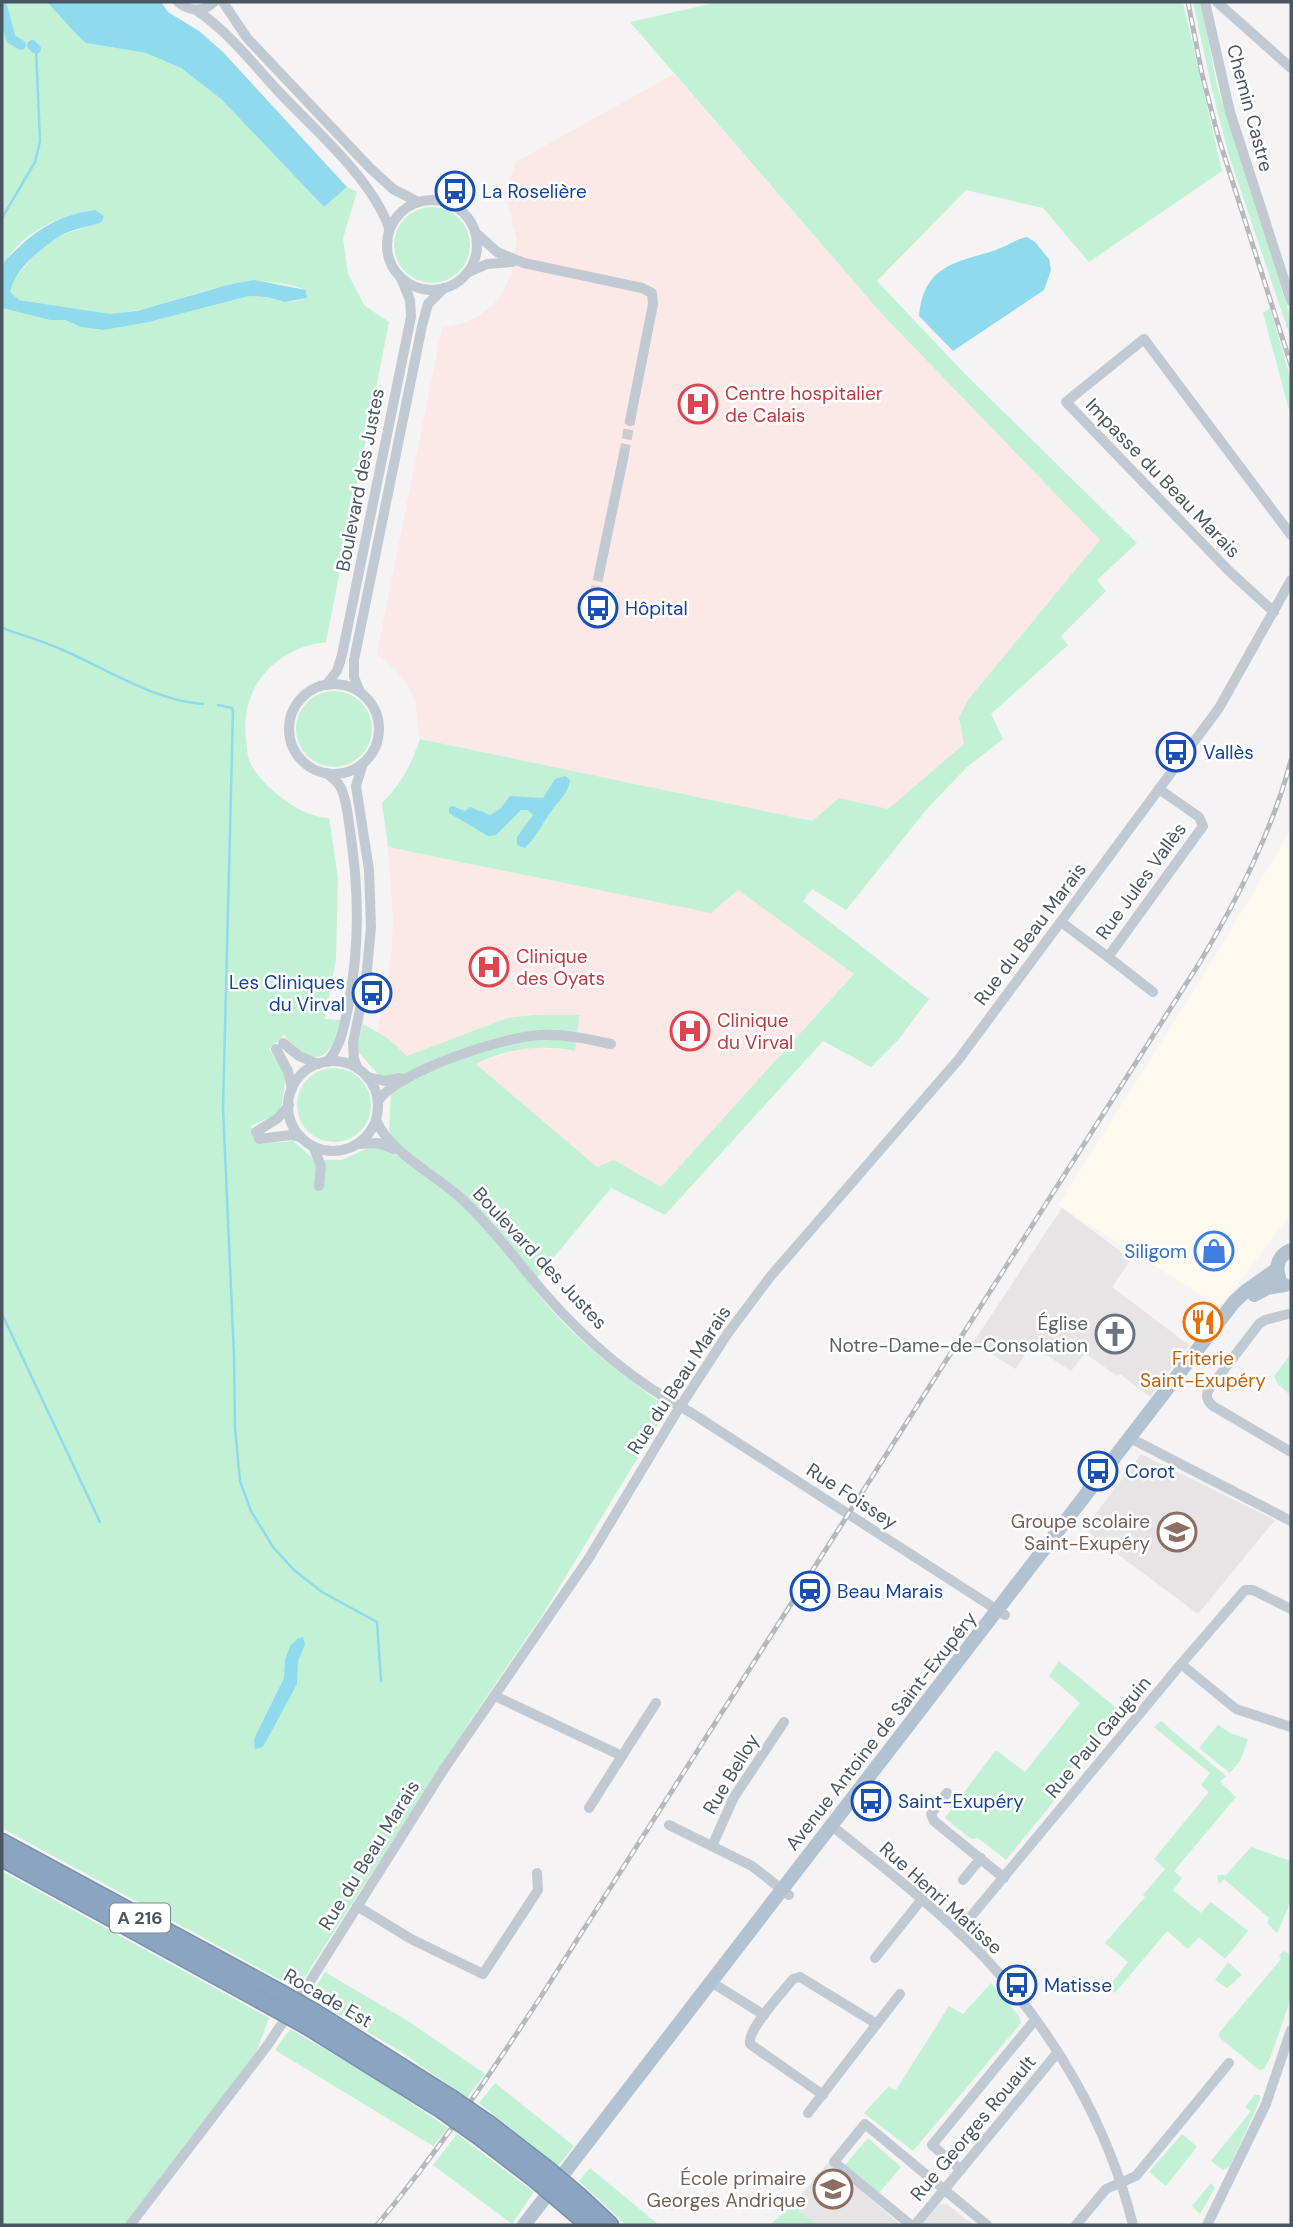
<svg xmlns="http://www.w3.org/2000/svg" width="1293" height="2227" viewBox="0 0 1293 2227" font-family="'DM Sans',sans-serif">
	<style>
		.commercial { fill: #fdf9ef }
		.education { fill: #e6e4e5 }
		.medical { fill: #fce8e6 }
		.green { fill: #c3f1d5 }
		.water { fill: #90daee }
		.lines { fill: none; stroke-linecap: round; stroke-linejoin: round }
		.stream { stroke: #90daee; stroke-width: 2.5 }
		.canal { stroke: #90daee; stroke-width: 10 }
		.minor-tunnel { stroke: #caccce; stroke-width: 10; stroke-dasharray: 10 5; stroke-linecap: butt }
		.highway-casing { stroke: #7690ad; stroke-width: 19 }
		.minor { stroke: #c1cad2; stroke-width: 10 }
		.major { stroke: #b3c2d1; stroke-width: 14 }
		.highway { stroke: #8ba5c1; stroke-width: 16 }
		.rail-casing { stroke: #b5b8bd; stroke-width: 5 }
		.rail { stroke: #fff; stroke-width: 2.5; stroke-dasharray: 8; stroke-linecap: butt }
		.highway-bridge-casing { stroke: #7690ad; stroke-width: 19; stroke-linecap: butt }
		.highway-bridge { stroke: #8ba5c1; stroke-width: 16 }
		.labels { text-anchor: middle; dominant-baseline: central; stroke-width: 5; stroke-linejoin: round; paint-order: stroke }
		.shield { fill: #fff; stroke: #808990; stroke-width: 2 }
		.shield-label { font-size: 18px; font-weight: bold; fill: #4a5661 }
		.street-label { font-size: 19px; fill: #4a5661; stroke: #fff }
		.transit-label { font-size: 19px; fill: #164399; stroke: #fff; text-anchor: start }
		.health-label { font-size: 19px; fill: #be3a42; stroke: #fff; text-anchor: start }
		.shop-label { font-size: 19px; fill: #366cbe; stroke: #fff; text-anchor: end }
		.worship-label { font-size: 19px; fill: #5b616d; stroke: #fff; text-anchor: end }
		.food-label { font-size: 19px; fill: #c56008; stroke: #fff }
		.education-label { font-size: 19px; fill: #785e54; stroke: #fff; text-anchor: end }
	</style>
	<rect width="100%" height="100%" fill="#f5f3f3"/>
	<path class="commercial" d="M1291,830V1214L1220,1307L1058,1205L1199,982Z"/>
	<g class="education">
		<path d="M1062,1208L1131,1259L1112,1287L1189,1345L1150,1397L1120,1374L1117,1376L1085,1353L1071,1371L1031,1345L1016,1369L973,1343Z"/>
		<path d="M1141,1454L1275,1520L1198,1614L1084,1529Z"/>
		<path d="M828,2163L846,2178L901,2225H817L792,2205Z"/>
		<path d="M940,2204H947L973,2225H922Z"/>
	</g>
	<g class="medical">
		<path d="M674,74L881,313L1101,540L967,701L959,718L964,744L888,809L839,798L812,821L420,739L415,701L409,687L395,669L377,654L442,328L464,323L477,317L494,304L503,292L511,275L517,240L505,192L516,162Z"/>
		<path d="M388,847L711,913L738,890L854,974L661,1187L614,1161L597,1167L476,1064L527,1047L575,1051L507,1018L407,1056L377,1032L387,988L392,947L393,917Z"/>
	</g>
	<g class="green">
		<path d="M2,2H47L78,36L86,43L146,53L181,68L221,99L324,207L347,187L357,192L343,238L348,274L364,305L389,322L326,642C276,648 240,686 246,738C247,745 247,754 249,760C257,778 273,792 289,803C300,811 316,818 329,818L338,878L336,959L325,1019L340,1020C332,1063 312,1069 284,1035L269,1049L286,1075L282,1104L276,1114L251,1126L258,1144L293,1141L315,1160H341L373,1146L379,1145L401,1158L405,1151L394,1140L389,1130L391,1094L377,1073L359,1053L357,1047L363,1024L386,1037L407,1056L507,1018L534,1015H579L575,1051C541,1044 507,1048 476,1064L597,1167L614,1160L661,1187L854,974L738,890L711,913L388,847L382,803C402,783 411,765 420,739L812,821L839,798L888,809L964,744L959,718L967,701L1100,540L881,313L630,22L719,2H1183L1222,171L1089,262L1043,208L966,190L877,281L964,373L1137,543L1097,580L1106,591L1061,636L1068,645L991,714L1003,739L967,767L926,810L846,910L812,889L803,901L929,999L898,1040L871,1067L823,1041L665,1215L611,1188L531,1285C568,1335 618,1372 668,1408L543,1614L470,1721L297,1989L2,1828V308L50,320H65L81,327L104,330L149,322L249,296L267,297L285,302L297,301L307,298L306,290C237,264 181,307 114,314C102,315 89,310 77,309C57,306 38,303 19,300L9,292C15,272 45,242 65,234C77,230 90,226 102,222L104,217L95,210C59,214 19,234 2,267Z"/>
		<path d="M1193,2H1201L1217,86L1291,319V339L1229,156L1213,94Z"/>
		<circle cx="432" cy="245" r="38"/>
		<path d="M1270,308L1291,380V417L1263,313Z"/>
		<circle cx="334" cy="729" r="38"/>
		<circle cx="334" cy="1105" r="37"/>
		<path d="M1291,1354V1396L1277,1383L1274,1376Z"/>
		<path d="M1059,1661L1119,1710L1052,1793L1057,1797L1006,1860L978,1838L971,1839L945,1818L996,1750L1025,1772L1080,1703L1049,1676Z"/>
		<path d="M1161,1721L1226,1776L1220,1782L1236,1797L1174,1871L1182,1878L1173,1890L1201,1913L1211,1902L1248,1931L1225,1959L1199,1937L1188,1949L1167,1931L1115,1993L1108,1988L1128,1962L1105,1943L1145,1897L1143,1895L1165,1869L1154,1859L1209,1792L1201,1785L1210,1773L1154,1727Z"/>
		<path d="M1218,1725L1230,1733L1248,1739L1241,1759L1230,1773L1199,1748Z"/>
		<path d="M1251,1847L1291,1861V1901L1277,1933L1267,1923L1269,1918L1224,1879L1219,1884L1217,1875H1226Z"/>
		<path d="M2,1871L269,2018L256,2053L124,2225H2Z"/>
		<path d="M1284,1951L1291,1955V1998L1271,2056L1264,2069L1259,2070L1220,2038L1219,2033L1281,1959L1279,1955Z"/>
		<path d="M1228,1962L1242,1975L1227,1988L1215,1980Z"/>
		<path d="M325,1972L408,2021L485,2074L467,2098L406,2055L310,1997Z"/>
		<path d="M991,1983L1019,2016L1021,2023L913,2151L864,2113L888,2087L896,2090L949,2006L963,2014Z"/>
		<path d="M290,2029L376,2079L448,2128L433,2146L275,2050Z"/>
		<path d="M495,2083L574,2146L558,2166L479,2103Z"/>
		<path d="M1255,2095H1260V2100L1230,2166L1223,2170L1211,2161L1251,2111L1245,2107Z"/>
		<path d="M457,2134L534,2192L512,2224L433,2165Z"/>
		<path d="M1182,2134L1197,2147L1166,2186L1149,2172Z"/>
		<path d="M868,2138L901,2167L879,2193L845,2165Z"/>
		<path d="M590,2168L659,2225H626L579,2181Z"/>
		<path d="M1211,2183L1215,2188L1200,2214L1192,2206Z"/>
		<path d="M792,2205L817,2225H770Z"/>
	</g>
	<g class="water">
		<path d="M47,2H161L168,12L199,31L223,52L347,187L324,207L221,99L181,68L146,53L86,43L78,36Z"/>
		<path d="M95,210L104,216L102,222C89,227 72,229 60,236C40,249 15,269 10,292L19,300L110,314L137,311L227,285L254,280L306,290L307,298L285,302L267,297L249,296L149,322L104,330L81,327L65,320H50L2,308C2,295 0,281 2,269C3,260 12,254 18,248C41,226 64,214 95,210Z"/>
		<path d="M1027,237L1035,242L1049,259L1051,270L1044,290L953,351L919,316C924,264 956,263 996,250C1007,246 1016,239 1027,237Z"/>
		<path d="M565,776L570,780C568,794 560,799 553,809C543,822 537,836 525,848L517,845V837L533,815L528,810H521L496,835L488,836L449,813V808L452,806L465,811L470,807L490,815L501,808L510,796L543,798L555,779Z"/>
		<path d="M303,1637L305,1644L298,1661L297,1684L263,1747L255,1749L254,1739L284,1678L285,1660L290,1646L297,1639Z"/>
	</g>
	<g class="lines">
		<g class="stream">
			<path d="M2,218L35,162L40,141L36,49"/>
			<path d="M2,628C22,635 43,641 63,650C106,669 156,701 203,704"/>
			<path d="M218,705L232,708L233,711L223,1108L234,1356L235,1428L240,1481L251,1511L273,1547L294,1570L322,1592L377,1622L381,1681"/>
			<path d="M2,1314L100,1522"/>
		</g>
		<g class="canal">
			<path d="M2,6L11,39L21,45"/>
			<path d="M32,45L36,49"/>
		</g>
		<g class="minor-tunnel">
			<path d="M624,454L630,421"/>
			<path d="M595,596L599,574"/>
		</g>
		<defs>
			<g id="highway">
				<path d="M2,1842L279,1992"/>
				<path d="M2,1858L271,2006"/>
				<path d="M316,2013L451,2098"/>
				<path d="M307,2026L442,2110"/>
				<path d="M489,2124L547,2169"/>
				<path d="M480,2137L536,2180"/>
				<path d="M579,2196L610,2225"/>
				<path d="M569,2208L589,2225"/>
			</g>
		</defs>
		<use href="#highway" class="highway-casing"/>
		<g class="minor">
			<path d="M178,2C190,12 203,12 214,2"/>
			<path d="M223,2L247,38L370,168L393,189L418,202"/>
			<path d="M1205,2L1230,112L1291,301"/>
			<path d="M1217,2L1291,68"/>
			<path d="M196,10C228,31 253,64 279,92C315,130 372,179 389,228"/>
			<circle cx="432" cy="245" r="45"/>
			<path d="M476,233L497,252L524,263L642,288L652,293L653,304L630,421"/>
			<path d="M467,273L487,264L512,262"/>
			<path d="M599,574L624,454"/>
			<path d="M1274,612L1229,571L1066,402L1144,339L1291,535"/>
			<circle cx="334" cy="729" r="45"/>
			<path d="M326,685L337,671L342,655L411,317L410,300L401,278"/>
			<path d="M360,692L354,677V660L422,326L428,304L444,288"/>
			<path d="M326,773C332,777 338,782 341,788C347,801 348,817 350,830C359,891 360,947 348,1007C344,1027 341,1046 327,1062"/>
			<path d="M1061,922L1108,957L1203,826L1199,817L1159,789"/>
			<path d="M1108,957L1153,992"/>
			<path d="M283,1043L299,1056L318,1064"/>
			<path d="M276,1049L288,1071L292,1089"/>
			<circle cx="333" cy="1106" r="45"/>
			<path d="M358,1069L354,1059L353,1043L366,981L371,927L369,870L356,786L363,763"/>
			<path d="M368,1077L385,1081L400,1078"/>
			<path d="M378,1101C398,1071 505,1036 541,1035C565,1034 588,1039 611,1044"/>
			<path d="M376,1120C390,1154 439,1176 465,1202C495,1230 519,1264 546,1295C586,1341 636,1383 690,1412L1005,1615"/>
			<path d="M256,1132L278,1118L289,1105"/>
			<path d="M259,1139L291,1135L301,1137"/>
			<path d="M359,1144L378,1143L394,1149"/>
			<path d="M313,1146L321,1166L319,1186"/>
			<path d="M1288,1314L1265,1320L1259,1324L1209,1389C1205,1396 1207,1401 1213,1406L1291,1452"/>
			<path d="M1130,1438L1291,1521"/>
			<path d="M1181,1664L1245,1590H1253L1291,1609"/>
			<path d="M495,1696L622,1756L656,1703"/>
			<path d="M947,1793L931,1814L934,1821L1004,1878"/>
			<path d="M589,1808L622,1756"/>
			<path d="M669,1825L752,1866L789,1895"/>
			<path d="M832,1826C884,1868 938,1909 985,1958C1055,2033 1108,2125 1133,2225"/>
			<path d="M712,1846L734,1797L784,1722"/>
			<path d="M963,1880L981,1858"/>
			<path d="M357,1906L411,1939L483,1974L538,1890L537,1873"/>
			<path d="M958,1932L1181,1664L1236,1709L1291,1727"/>
			<path d="M875,1958L922,1899"/>
			<path d="M711,1982L764,2015"/>
			<path d="M823,2095L750,2044C747,2029 782,1993 793,1979L800,1977L877,2024"/>
			<path d="M808,2113L900,1994"/>
			<path d="M961,2170L932,2145L1035,2020"/>
			<path d="M130,2225L267,2046L304,1991L444,1769L589,1558L676,1413L728,1333L770,1277L959,1059L1219,708L1291,580"/>
			<path d="M911,2225L834,2162L865,2124L987,2225"/>
			<path d="M915,2225L1058,2052"/>
			<path d="M1076,2225L1106,2189L1136,2176L1229,2063"/>
			<path d="M1207,2225L1266,2104L1291,2030"/>
		</g>
		<g class="major">
			<path d="M1279,1277C1275,1265 1279,1255 1291,1250"/>
			<path d="M1254,1295L1267,1288L1285,1285"/>
			<path d="M524,2225L1234,1302L1246,1291L1277,1269"/>
		</g>
		<use href="#highway" class="highway"/>
		<defs>
			<g id="rail">
				<path d="M1188,2L1202,74L1218,136L1291,365"/>
				<path d="M377,2225C437,2153 489,2076 540,1998L1200,962C1238,898 1272,832 1291,760"/>
			</g>
		</defs>
		<use href="#rail" class="rail-casing"/>
		<use href="#rail" class="rail"/>
		<defs>
			<g id="highway-bridge">
				<path d="M279,1992L316,2013"/>
				<path d="M271,2006L307,2026"/>
				<path d="M451,2098L489,2124"/>
				<path d="M442,2110L480,2137"/>
				<path d="M547,2169L579,2196"/>
				<path d="M536,2180L569,2208"/>
			</g>
		</defs>
		<use href="#highway-bridge" class="highway-bridge-casing"/>
		<use href="#highway-bridge" class="highway-bridge"/>
	</g>
	<defs>
		<symbol id="bus-ring" viewBox="-11 -11 22 22"><circle r="9.5" fill="#fff" stroke="#1a4fb4" stroke-width="1.5"/><path d="M-5-6H5V4H4V6H2V4H-2V6H-4V4H-5ZM-3.5-4V0h7V-4ZM-3.5 1.2v1.5H-2V1.2ZM2 1.2v1.5H3.5V1.2Z" fill="#1a4fb4"/></symbol>
		<symbol id="hospital-ring" viewBox="-11 -11 22 22"><circle r="9.5" fill="#fff" stroke="#e0444e" stroke-width="1.5"/><path d="M-5-5h3v3.5h4V-5h3V5h-3V1.5h-4V5h-3Z" fill="#e0444e"/></symbol>
		<symbol id="shop-ring" viewBox="-11 -11 22 22"><circle r="9.5" fill="#fff" stroke="#3f7fe0" stroke-width="1.5"/><path d="M-5-2.5h2.3a2.7 3.5 0 0 1 5.4 0H5L5.5 6h-11ZM-1.5-2.5h3a1.5 2.3 0 0 0-3 0Z" fill="#3f7fe0"/></symbol>
		<symbol id="restaurant-ring" viewBox="-11 -11 22 22"><circle r="9.5" fill="#fff" stroke="#e8710a" stroke-width="1.5"/><path d="M-5-6h1v4h1v-4h1v4h1v-4h1v5L-1.5 .5V6h-2V.5L-5-1ZM5-6V6H3V1.5H1.5Q1.5-4 5-6Z" fill="#e8710a"/></symbol>
		<symbol id="church-ring" viewBox="-11 -11 22 22"><circle r="9.5" fill="#fff" stroke="#6b7280" stroke-width="1.5"/><path d="M-1.2-6h2.4v3.5h3.3v2.4h-3.3V6h-2.4V-.1h-3.3v-2.4h3.3Z" fill="#6b7280"/></symbol>
		<symbol id="school-ring" viewBox="-11 -11 22 22"><circle r="9.5" fill="#fff" stroke="#8d6e63" stroke-width="1.5"/><path d="M0-5L7-2L0 1L-7-2ZM-4 1L0 2.5L4 1V4Q0 6-4 4Z" fill="#8d6e63"/></symbol>
		<symbol id="station-ring" viewBox="-11 -11 22 22"><circle r="9.5" fill="#fff" stroke="#1a4fb4" stroke-width="1.5"/><path d="M-3-6H3Q5-6 5-4V2Q5 4 3 4L4.5 6H3L1.5 4h-3L-3 6H-4.5L-3 4Q-5 4-5 2V-4Q-5-6-3-6ZM-3.5-4v3h7v-3ZM-3.5 1v1.5H-2V1ZM2 1v1.5H3.5V1Z" fill="#1a4fb4"/></symbol>
	</defs>
	<g fill-rule="evenodd">
		<use href="#bus-ring" x="433" y="169" width="44" height="44"/>
		<use href="#hospital-ring" x="676" y="382" width="44" height="44"/>
		<use href="#bus-ring" x="576" y="586" width="44" height="44"/>
		<use href="#bus-ring" x="1154" y="730" width="44" height="44"/>
		<use href="#hospital-ring" x="467" y="945" width="44" height="44"/>
		<use href="#bus-ring" x="350" y="971" width="44" height="44"/>
		<use href="#hospital-ring" x="668" y="1009" width="44" height="44"/>
		<use href="#shop-ring" x="1192" y="1229" width="44" height="44"/>
		<use href="#restaurant-ring" x="1181" y="1300" width="44" height="44"/>
		<use href="#church-ring" x="1093" y="1312" width="44" height="44"/>
		<use href="#bus-ring" x="1076" y="1449" width="44" height="44"/>
		<use href="#school-ring" x="1155" y="1510" width="44" height="44"/>
		<use href="#station-ring" x="788" y="1569" width="44" height="44"/>
		<use href="#bus-ring" x="849" y="1779" width="44" height="44"/>
		<use href="#bus-ring" x="995" y="1963" width="44" height="44"/>
		<use href="#school-ring" x="811" y="2167" width="44" height="44"/>
	</g>
	<g class="labels">
		<rect class="shield" x="110" y="1903.5" width="60" height="29" rx="5"/>
		<g class="shield-label">
			<text x="140" y="1918">A 216</text>
		</g>
		<g class="street-label">
			<text transform="translate(1250 108) rotate(75)">Chemin Castre</text>
			<text transform="translate(1163 478) rotate(46)">Impasse du Beau Marais</text>
			<text transform="translate(360 480) rotate(-79)">Boulevard des Justes</text>
			<text transform="translate(1141 881) rotate(-54)">Rue Jules Vallès</text>
			<text transform="translate(1030 934) rotate(-53)">Rue du Beau Marais</text>
			<text transform="translate(540 1258) rotate(47)">Boulevard des Justes</text>
			<text transform="translate(679 1380) rotate(-57)">Rue du Beau Marais</text>
			<text transform="translate(852 1496) rotate(33)">Rue Foissey</text>
			<text transform="translate(881 1731) rotate(-52)">Avenue Antoine de Saint-Exupéry</text>
			<text transform="translate(1098 1737) rotate(-50)">Rue Paul Gauguin</text>
			<text transform="translate(731 1774) rotate(-59)">Rue Belloy</text>
			<text transform="translate(369 1855) rotate(-58)">Rue du Beau Marais</text>
			<text transform="translate(941 1898) rotate(42)">Rue Henri Matisse</text>
			<text transform="translate(328 1998) rotate(30)">Rocade Est</text>
			<text transform="translate(973 2128) rotate(-50)">Rue Georges Rouault</text>
		</g>
		<g class="transit-label">
			<text x="482" y="191">La Roselière</text>
			<text x="625" y="608">Hôpital</text>
			<text x="1203" y="752">Vallès</text>
			<text x="345" y="982" text-anchor="end">Les Cliniques<tspan x="345" dy="22">du Virval</tspan></text>
			<text x="1125" y="1471">Corot</text>
			<text x="837" y="1591">Beau Marais</text>
			<text x="898" y="1801">Saint-Exupéry</text>
			<text x="1044" y="1985">Matisse</text>
		</g>
		<g class="health-label">
			<text x="725" y="393">Centre hospitalier<tspan x="725" dy="22">de Calais</tspan></text>
			<text x="516" y="956">Clinique<tspan x="516" dy="22">des Oyats</tspan></text>
			<text x="717" y="1020">Clinique<tspan x="717" dy="22">du Virval</tspan></text>
		</g>
		<g class="shop-label">
			<text x="1187" y="1251">Siligom</text>
		</g>
		<g class="worship-label">
			<text x="1088" y="1323">Église<tspan x="1088" dy="22">Notre-Dame-de-Consolation</tspan></text>
		</g>
		<g class="food-label">
			<text x="1203" y="1358">Friterie<tspan x="1203" dy="22">Saint-Exupéry</tspan></text>
		</g>
		<g class="education-label">
			<text x="1150" y="1521">Groupe scolaire<tspan x="1150" dy="22">Saint-Exupéry</tspan></text>
			<text x="806" y="2178">École primaire<tspan x="806" dy="22">Georges Andrique</tspan></text>
		</g>
	</g>
	<rect width="1293" height="2227" fill="none" stroke="#4a5661" stroke-width="7"/>
</svg>
